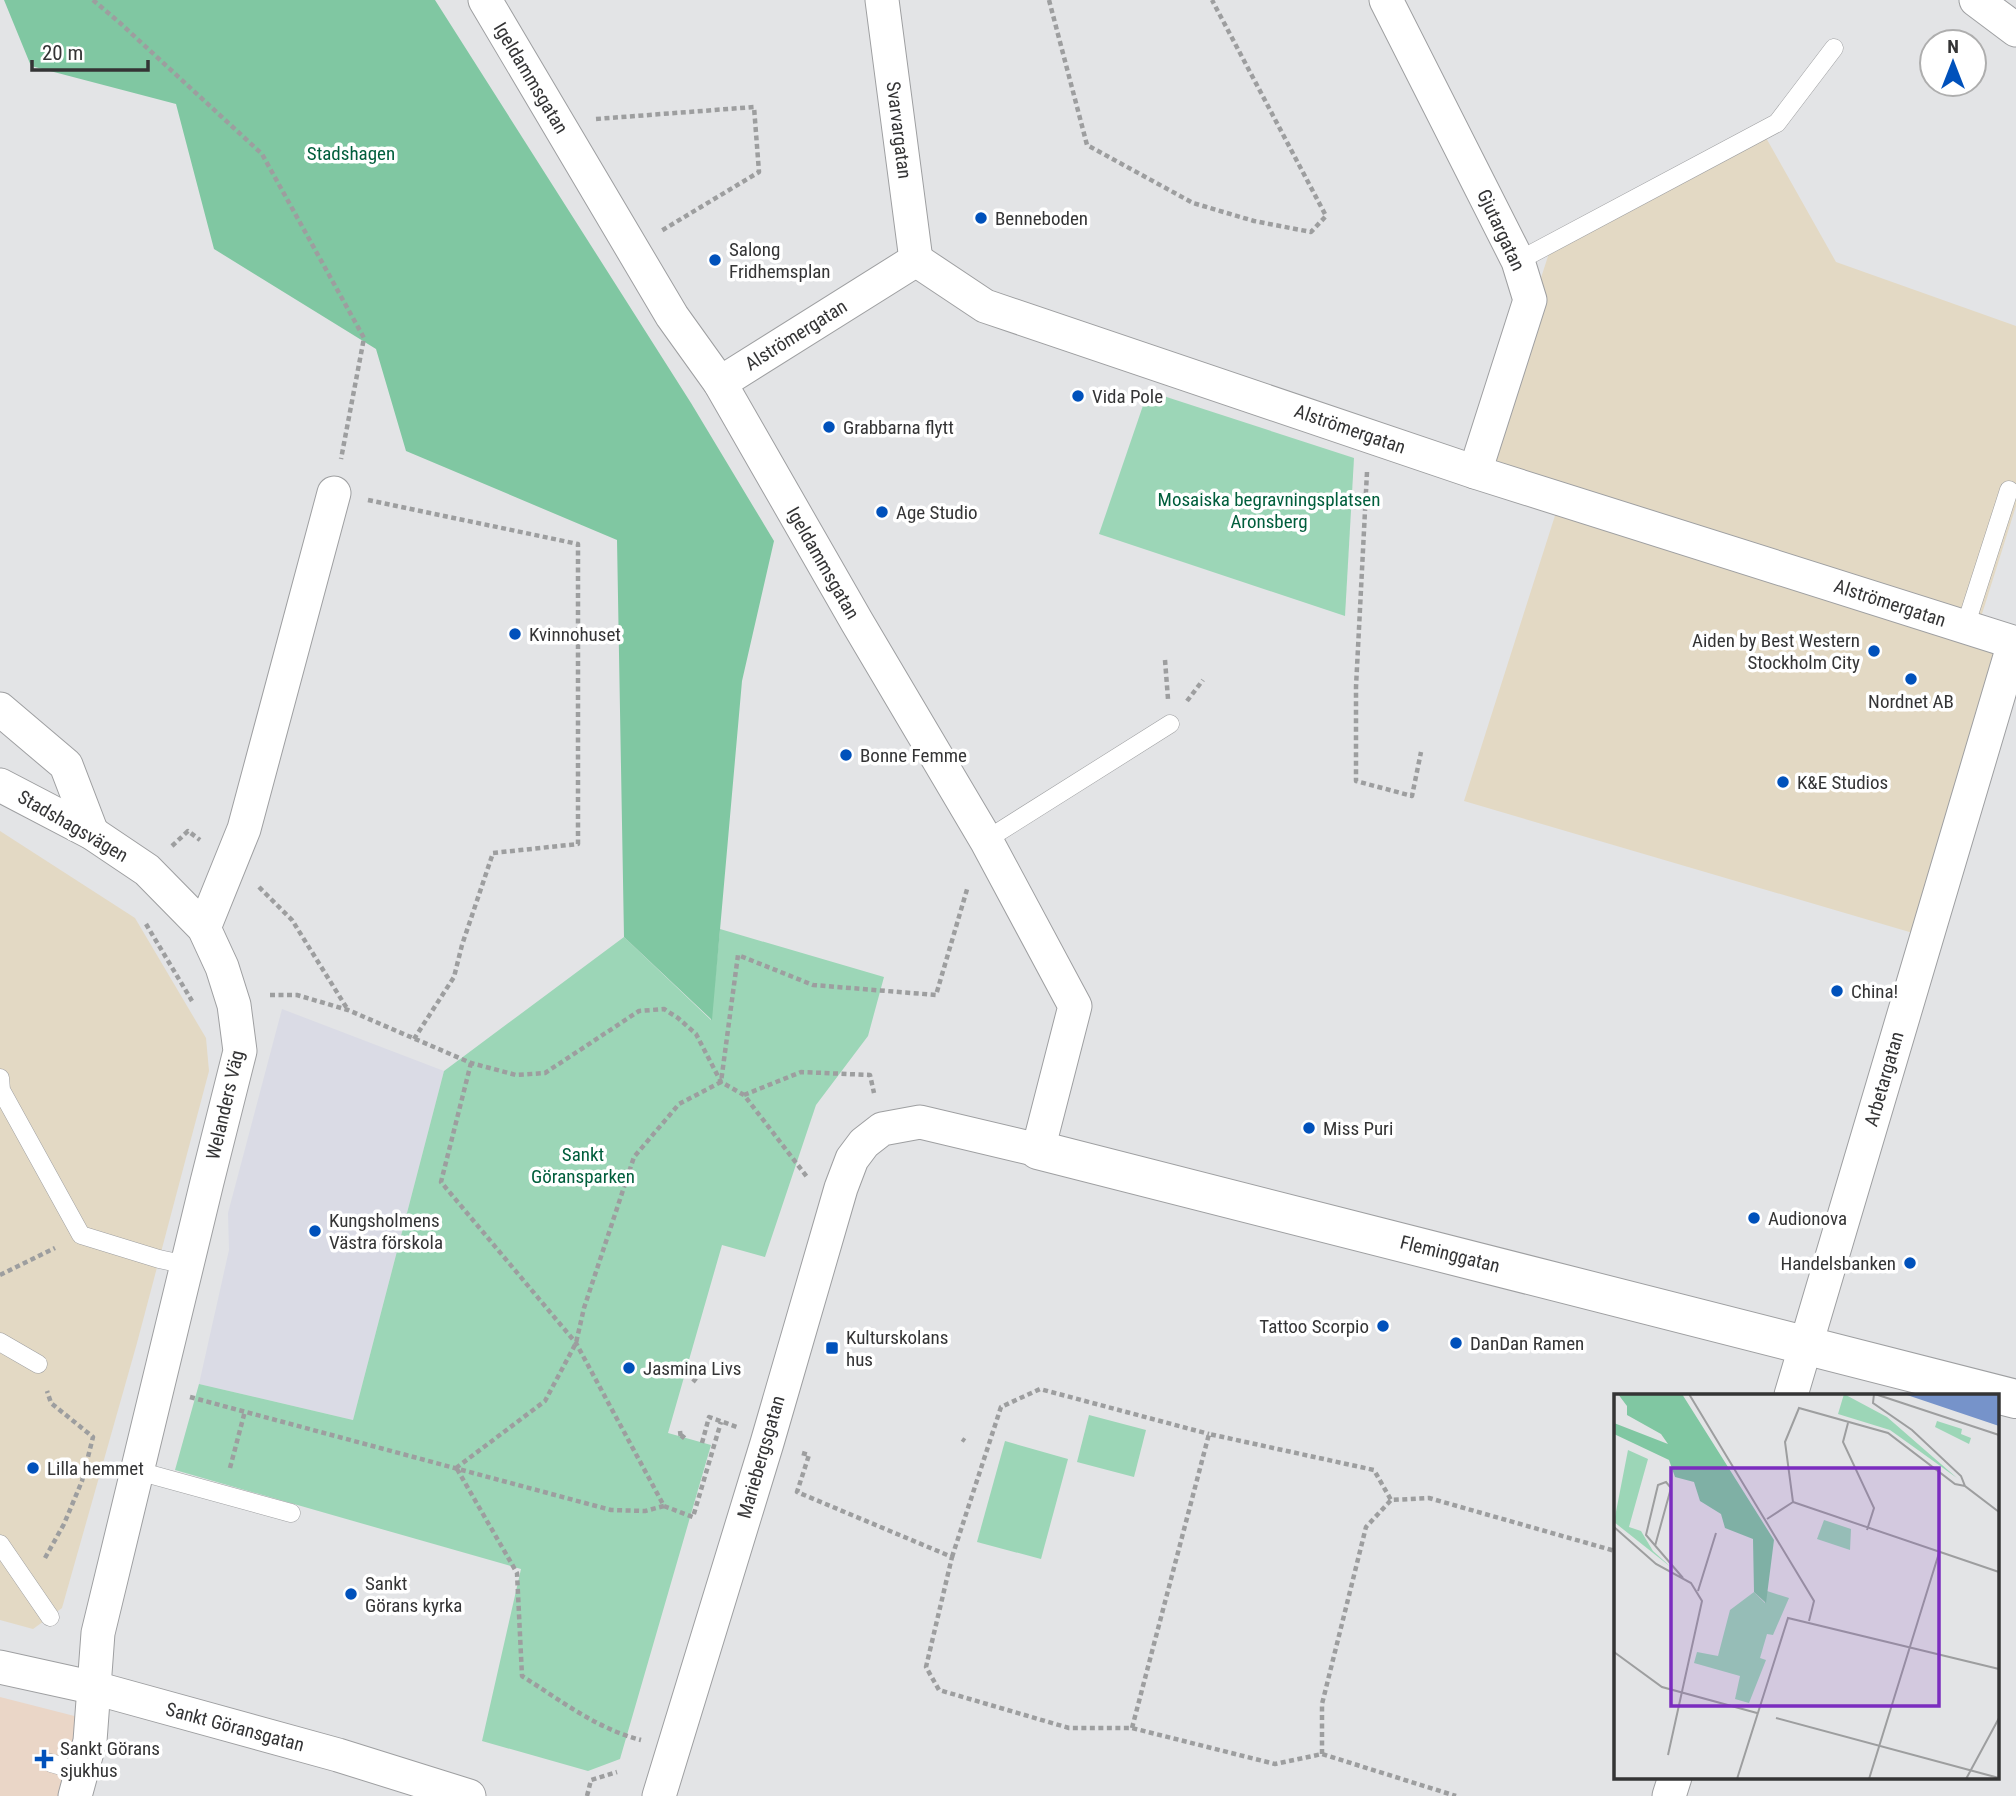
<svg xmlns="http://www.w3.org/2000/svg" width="2016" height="1796" viewBox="0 0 2016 1796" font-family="'Roboto Condensed',sans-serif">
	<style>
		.commercial { fill: #e3d9c4 }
		.built { fill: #dadbe5 }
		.medical { fill: #ead6c7 }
		.green { fill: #9cd6b7 }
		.forest { fill: #80c7a2 }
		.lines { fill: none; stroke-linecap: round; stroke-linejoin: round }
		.lane-casing { stroke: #9e9fa1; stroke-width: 19 }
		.street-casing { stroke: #9e9fa1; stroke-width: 35 }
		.secondary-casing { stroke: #9e9fa1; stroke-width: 40 }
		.path { stroke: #9d9e9f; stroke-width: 4.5; stroke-dasharray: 5 3.5; stroke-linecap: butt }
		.lane { stroke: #fff; stroke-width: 18 }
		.street { stroke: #fff; stroke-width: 33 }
		.secondary { stroke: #fff; stroke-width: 38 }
		.poi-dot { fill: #0051bb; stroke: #fff; stroke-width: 2.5 }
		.labels { text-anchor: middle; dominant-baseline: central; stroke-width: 7; stroke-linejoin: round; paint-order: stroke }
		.street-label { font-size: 19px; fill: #343435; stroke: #fff }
		.park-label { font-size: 19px; fill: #005e3c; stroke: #fff }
		.poi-label { font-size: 19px; fill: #343435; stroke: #fff; text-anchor: start }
		.inset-road { fill: none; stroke: #9d9e9f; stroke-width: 2 }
		.view { fill: #7b2cbf; fill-opacity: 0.15; stroke: #7b2cbf; stroke-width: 3.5 }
		.inset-edge { fill: none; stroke: #343435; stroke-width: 3.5 }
	</style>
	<rect width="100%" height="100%" fill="#e3e4e6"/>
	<g class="commercial">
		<path d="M1765,136L1836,262L2016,326V506L1976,633L2010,645L1923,936L1464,801L1559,503L1477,475L1551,247Z"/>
		<path d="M0,831L135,918L206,1038L209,1071L137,1343L62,1608L33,1629L0,1620Z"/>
	</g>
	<path class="built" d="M282,1009L444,1071L353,1420L199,1384L229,1250L228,1213Z"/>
	<path class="medical" d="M0,1697L98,1722L78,1796H0Z"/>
	<g class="green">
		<path d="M1148,391L1354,458L1345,616L1099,534Z"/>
		<path d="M720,929L884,977L868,1036L816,1105L765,1257L722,1245L668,1433L711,1445L620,1759L588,1771L482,1741L521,1569L175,1470L199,1384L353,1420L444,1071L624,937L711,1020Z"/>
		<path d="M1089,1415L1146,1430L1134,1477L1077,1462Z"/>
		<path d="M1005,1441L1068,1459L1041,1559L977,1542Z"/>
	</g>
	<path class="forest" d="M4,0H435L691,403L774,541L742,681L712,1020L624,937L617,540L406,451L376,349L214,249L176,104L31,66Z"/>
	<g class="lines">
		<defs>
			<g id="lane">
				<path d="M1518,261L1777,123L1834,48"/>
				<path d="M1965,627L2009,490"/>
				<path d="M986,840L1170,724"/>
				<path d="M0,1078L1,1090L81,1235L159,1259L187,1265"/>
				<path d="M0,1342L38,1364"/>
				<path d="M138,1471L291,1513"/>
				<path d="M0,1544L50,1617"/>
				<path d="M51,1763L82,1772"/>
			</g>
			<g id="street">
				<path d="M485,0L672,316L720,383L857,622L986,840L1075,1006L1038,1150L920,1122L882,1129L864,1143L852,1159L841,1188L767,1443L659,1796"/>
				<path d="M882,0L916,260"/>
				<path d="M1386,0L1518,261L1530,300L1475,472"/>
				<path d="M1976,0L2016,30"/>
				<path d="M916,260L985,306L1475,472L2016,643"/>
				<path d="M720,383L916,260"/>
				<path d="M0,709L66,765L92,833"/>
				<path d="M0,785L92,833L147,870L204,928L222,967L234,1005L240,1051L207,1182L98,1633L90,1741L75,1796"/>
				<path d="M204,928L244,829L334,493"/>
				<path d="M1791,1395L2014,643"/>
				<path d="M0,1667L95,1688L338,1755L469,1796"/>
				<path d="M1669,1796L1675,1777"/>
			</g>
			<path id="secondary" d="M1038,1150L2016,1399"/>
		</defs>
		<use href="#lane" class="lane-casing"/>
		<use href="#street" class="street-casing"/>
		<use href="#secondary" class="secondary-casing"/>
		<g class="path">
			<path d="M93,0L120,23L262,154L364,338L341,459"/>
			<path d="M1049,0L1087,145L1193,203L1254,221L1311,232L1326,216L1212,0"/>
			<path d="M596,119L754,107L759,172L661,231"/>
			<path d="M1367,472L1356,687V781L1412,796L1421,752"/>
			<path d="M368,500L578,544V844L493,853L462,945L454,977L414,1039"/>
			<path d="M1165,660L1168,699"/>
			<path d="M1187,701L1203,680"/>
			<path d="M172,846L188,831L200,840"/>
			<path d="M259,887L292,920L348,1010"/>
			<path d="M146,924L192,1001"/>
			<path d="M270,995H297L348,1010L471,1063L516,1075L545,1073L639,1011L664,1009L678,1018L696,1034L721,1082L744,1095L807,1177"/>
			<path d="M744,1095L801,1072L870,1075L874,1093"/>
			<path d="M0,1275L55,1248"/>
			<path d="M693,1382L697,1377L700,1368L715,1371"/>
			<path d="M190,1397L611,1510L645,1511L664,1506L576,1343L441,1182L471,1063"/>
			<path d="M680,1431L681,1439L686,1433"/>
			<path d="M962,1439L965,1441"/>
			<path d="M702,1443L709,1417L737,1427"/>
			<path d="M802,1453L809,1455L797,1492L952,1557L926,1667L939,1690L1069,1728H1132L1275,1764L1322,1754L1456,1796"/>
			<path d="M230,1468L245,1411"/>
			<path d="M456,1468L545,1401L576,1343L584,1308L634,1157L679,1104L721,1082L738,955L813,985L936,995L968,886"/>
			<path d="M457,1469L517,1573L522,1676C560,1700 597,1729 641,1740"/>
			<path d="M664,1506L693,1517L721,1422"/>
			<path d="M952,1557L1001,1407L1040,1389L1209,1434"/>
			<path d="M45,1558L64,1524L82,1481L93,1437L51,1403L47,1391"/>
			<path d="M1132,1728L1209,1434L1374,1470L1391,1500"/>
			<path d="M1322,1754V1704L1366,1527L1391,1500L1429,1498L1615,1551"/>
			<path d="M587,1796L591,1780L617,1772"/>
		</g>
		<use href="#lane" class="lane"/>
		<use href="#street" class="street"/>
		<use href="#secondary" class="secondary"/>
	</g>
	<g class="poi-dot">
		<circle cx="981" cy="218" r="7"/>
		<circle cx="715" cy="260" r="7"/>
		<circle cx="1078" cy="396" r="7"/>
		<circle cx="829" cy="427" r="7"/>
		<circle cx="882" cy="512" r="7"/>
		<circle cx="515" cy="634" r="7"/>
		<circle cx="1874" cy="651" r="7"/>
		<circle cx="1911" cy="679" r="7"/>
		<circle cx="846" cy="755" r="7"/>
		<circle cx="1783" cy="782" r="7"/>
		<circle cx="1837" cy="991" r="7"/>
		<circle cx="1309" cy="1128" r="7"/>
		<circle cx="1754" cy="1218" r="7"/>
		<circle cx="315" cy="1231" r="7"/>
		<circle cx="1910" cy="1263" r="7"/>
		<circle cx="1383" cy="1326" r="7"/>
		<circle cx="1456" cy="1343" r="7"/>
		<rect x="825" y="1341" width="14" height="14" rx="3.5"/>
		<circle cx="629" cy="1368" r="7"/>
		<circle cx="33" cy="1468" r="7"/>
		<circle cx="351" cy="1594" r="7"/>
		<path d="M40.5 1748.5h7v7h7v7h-7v7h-7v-7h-7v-7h7z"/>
	</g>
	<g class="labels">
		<g class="street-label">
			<text transform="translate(531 78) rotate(59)">Igeldammsgatan</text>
			<text transform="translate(899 130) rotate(83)">Svarvargatan</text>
			<text transform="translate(1501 230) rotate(65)">Gjutargatan</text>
			<text transform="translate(796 335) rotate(-32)">Alströmergatan</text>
			<text transform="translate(1350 429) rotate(19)">Alströmergatan</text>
			<text transform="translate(823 563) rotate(60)">Igeldammsgatan</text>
			<text transform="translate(1890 603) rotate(18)">Alströmergatan</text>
			<text transform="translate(73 826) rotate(30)">Stadshagsvägen</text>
			<text transform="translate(1884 1079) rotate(-74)">Arbetargatan</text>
			<text transform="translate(225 1105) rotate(-77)">Welanders Väg</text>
			<text transform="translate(1450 1254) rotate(14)">Fleminggatan</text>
			<text transform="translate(761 1457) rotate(-74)">Mariebergsgatan</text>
			<text transform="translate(235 1727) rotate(15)">Sankt Göransgatan</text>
		</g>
		<g class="park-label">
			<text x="351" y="153">Stadshagen</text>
			<text x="1269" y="499">Mosaiska begravningsplatsen<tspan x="1269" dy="22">Aronsberg</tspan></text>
			<text x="583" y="1154">Sankt<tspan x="583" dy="22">Göransparken</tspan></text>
		</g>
		<g class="poi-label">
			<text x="995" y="218">Benneboden</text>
			<text x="729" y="249">Salong<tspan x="729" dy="22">Fridhemsplan</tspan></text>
			<text x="1092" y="396">Vida Pole</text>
			<text x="843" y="427">Grabbarna flytt</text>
			<text x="896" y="512">Age Studio</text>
			<text x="529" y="634">Kvinnohuset</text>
			<text x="1860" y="640" text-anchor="end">Aiden by Best Western<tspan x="1860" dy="22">Stockholm City</tspan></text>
			<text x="1911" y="701" text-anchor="middle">Nordnet AB</text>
			<text x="860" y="755">Bonne Femme</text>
			<text x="1797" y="782">K&amp;E Studios</text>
			<text x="1851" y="991">China!</text>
			<text x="1323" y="1128">Miss Puri</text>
			<text x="1768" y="1218">Audionova</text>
			<text x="329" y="1220">Kungsholmens<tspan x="329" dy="22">Västra förskola</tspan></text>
			<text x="1896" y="1263" text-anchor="end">Handelsbanken</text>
			<text x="1369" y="1326" text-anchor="end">Tattoo Scorpio</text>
			<text x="846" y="1337">Kulturskolans<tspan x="846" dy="22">hus</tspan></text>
			<text x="1470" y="1343">DanDan Ramen</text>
			<text x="643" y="1368">Jasmina Livs</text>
			<text x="47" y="1468">Lilla hemmet</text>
			<text x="365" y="1583">Sankt<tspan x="365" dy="22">Görans kyrka</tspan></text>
			<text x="60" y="1748">Sankt Görans<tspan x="60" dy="22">sjukhus</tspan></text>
		</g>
	</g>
	<g transform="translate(1614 1394)">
		<rect width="385" height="385" fill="#e3e4e6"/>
		<path d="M230,0L273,23L343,84L276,36L224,20ZM323,27L348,35L347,40L357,44L355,50L321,33ZM14,56L34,65L15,133L27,137L39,157L58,174L0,128ZM210,126L237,135L236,156L203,145ZM153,197L175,204L159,241L153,240L146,264L152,266L135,309L121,305L126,282L80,269L83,258L104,262L116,216L140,198L151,209Z" fill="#9cd6b7"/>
		<path d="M4,0H68L160,146L152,209L140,198L139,145L111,134L107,120L86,107L80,88L61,83L55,66L0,40V29L54,50L47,40L13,21V12Z" fill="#80c7a2"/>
		<path d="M290,0H385V32L296,2Z" fill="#7693ca"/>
		<path class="inset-road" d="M75,0L200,207L195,227M260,0L259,9L298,36L347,82L351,92L385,118M261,0L385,41M234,29L229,48L260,114L253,136M179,108L171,48L185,14L274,39L341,90L351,92M179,108L385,178M153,125L179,108M0,133L42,170L77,189L88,207L54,361M41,152L57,94L52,88L44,91L32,141L69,184M84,197L102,139M0,258L48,293L143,319M162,324L385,384M123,385L174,224L385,275M255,385L325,159M352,385L385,324"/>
		<path class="view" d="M57,74H325V312H57Z"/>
		<rect width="385" height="385" class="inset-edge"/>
	</g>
	<g transform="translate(1953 63)"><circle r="33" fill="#ffffff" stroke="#aeaeae" stroke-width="2"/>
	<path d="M0-5L12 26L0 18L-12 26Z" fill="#0051bb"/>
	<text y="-10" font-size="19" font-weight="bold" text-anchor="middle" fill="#343435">N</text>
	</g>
	<path d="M32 60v10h116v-10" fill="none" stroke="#343435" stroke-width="3.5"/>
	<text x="42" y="60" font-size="21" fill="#343435" stroke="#ffffff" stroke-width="5" paint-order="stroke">20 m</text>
</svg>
